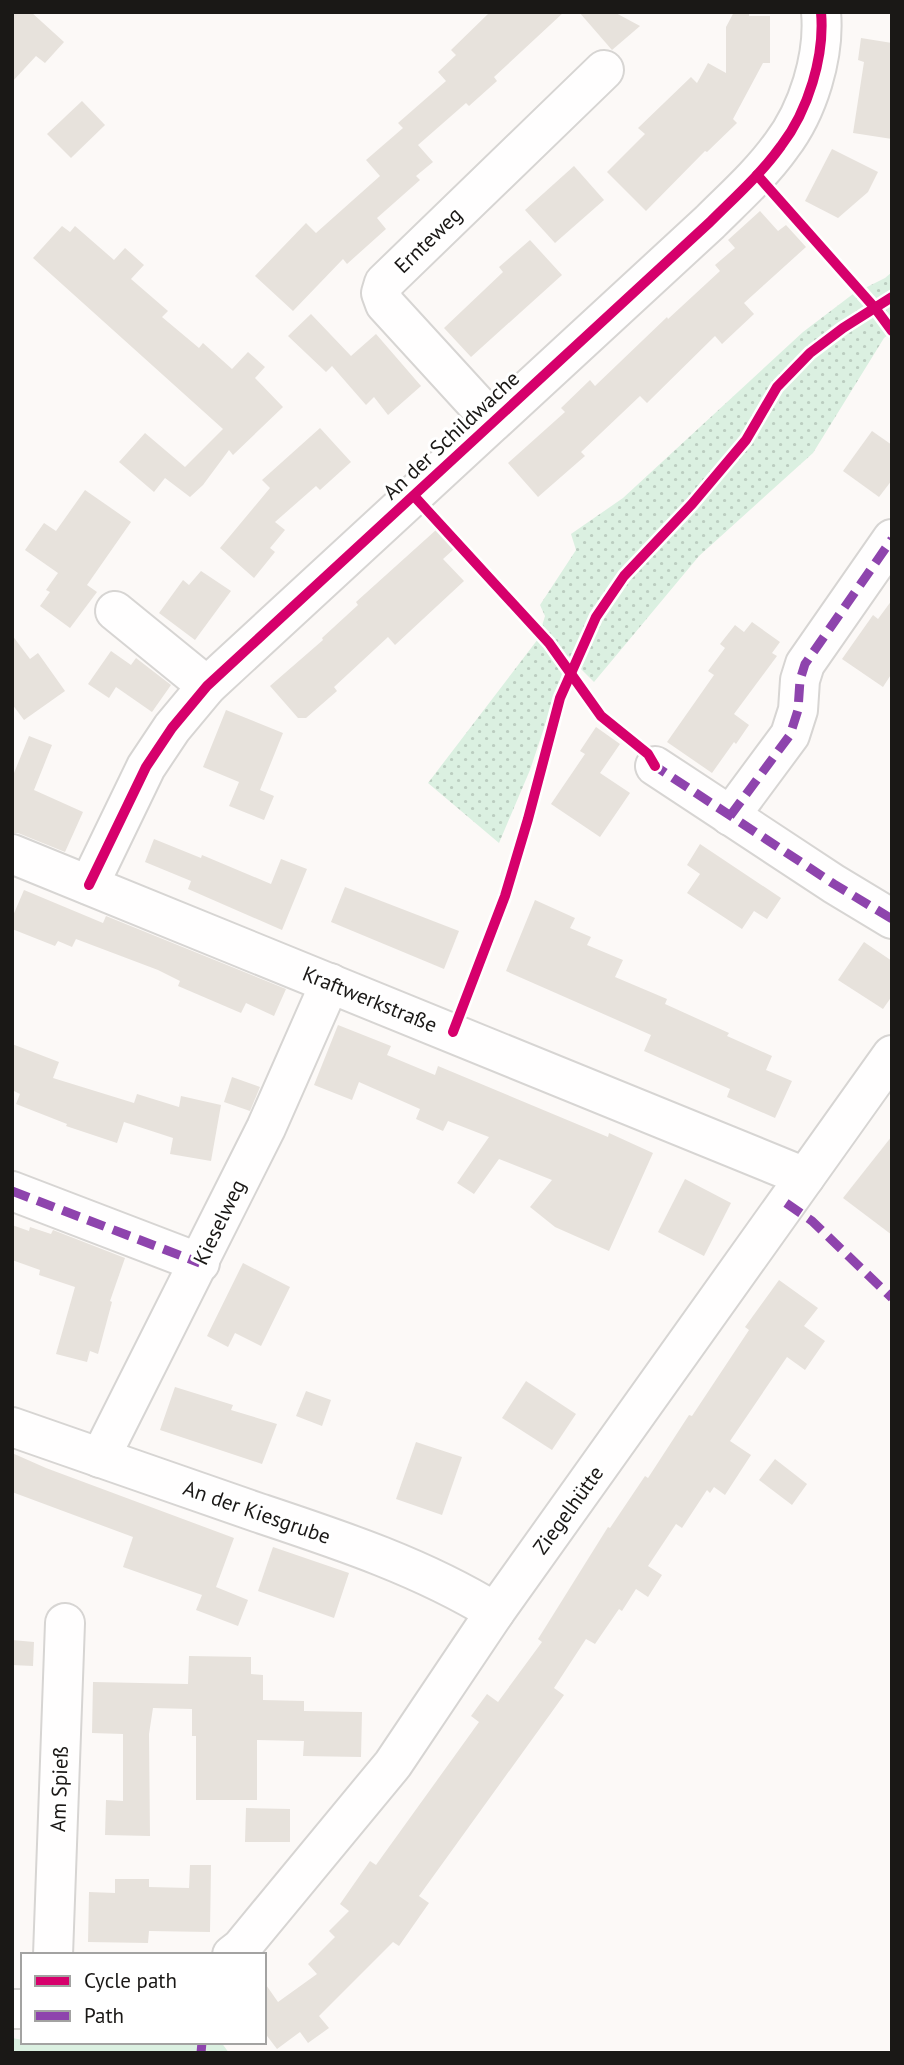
<svg xmlns="http://www.w3.org/2000/svg" width="904" height="2065" viewBox="0 0 904 2065" font-family="'PT Sans',sans-serif">
	<style>
		.green { fill: #dbf0e1 }
		.park { fill: url(#park-dots) }
		.building { fill: #e7e2dc }
		.lines { fill: none; stroke-linecap: round; stroke-linejoin: round }
		.minor-casing { stroke: #d7d5d3; stroke-width: 42 }
		.minor { stroke: #fffefe; stroke-width: 38 }
		.quiet { stroke: #8e44ad; stroke-width: 9; stroke-dasharray: 18 9; stroke-linecap: butt }
		.cycleway-casing { stroke: #fff; stroke-width: 15 }
		.cycleway { stroke: #d6006c; stroke-width: 10 }
		.labels { text-anchor: middle; dominant-baseline: central; stroke-width: 6; stroke-linejoin: round; paint-order: stroke }
		.street-label { font-size: 21px; fill: #1a1816; stroke: #fff }
	</style>
	<defs>
		<pattern id="park-dots" width="8" height="8" patternUnits="userSpaceOnUse" patternTransform="scale(1.75)"><rect width="8" height="8" fill="#dbf0e1"/><path d="M2 2h.1M6 6h.1" fill="none" stroke="#bbcdc0" stroke-width="1.8" stroke-linecap="round"/></pattern>
	</defs>
	<rect width="100%" height="100%" fill="#fcf9f7"/>
	<path class="green" d="M12,2038L23,2040V2042L103,2045L113,2042H221L229,2053H12Z"/>
	<path class="park" d="M892,272V332L884,338L813,453L699,556L594,682L568,656L530,770L499,843L428,783L538,639L545,616L540,605L576,550L571,534L623,498L803,332L853,294L885,278Z"/>
	<g class="building">
		<path d="M12,12H31L64,42L45,63L36,56L12,82Z"/>
		<path d="M490,12H564L494,77L497,81L469,106L466,103L418,145L433,162L416,176L420,180L377,218L386,229L347,264L343,259L293,311L255,276L306,223L316,233L380,176L366,160L403,128L398,123L446,81L438,72L456,55L451,50Z"/>
		<path d="M579,12H614L640,26L612,50Z"/>
		<path d="M734,12H749V16H770V63H763L733,119L737,123L707,152L705,151L646,211L607,172L645,134L638,128L691,77L697,83L708,63L726,73V27Z"/>
		<path d="M861,38L892,43V139L853,133L864,62L858,60Z"/>
		<path d="M82,101L105,125L71,158L47,134Z"/>
		<path d="M832,149L878,172L868,192L838,218L805,201Z"/>
		<path d="M574,166L604,200L555,243L525,210Z"/>
		<path d="M760,211L778,231L786,225L806,247L744,303L754,314L722,344L715,336L647,403L640,396L581,452L585,456L538,497L508,463L565,412L561,408L590,380L595,386L667,317L668,319L720,271L715,265L735,248L728,240Z"/>
		<path d="M62,226L70,232L75,226L114,260L125,248L144,265L131,279L168,311L162,317L199,348L203,343L232,369L248,352L265,367L255,378L283,407L233,455L229,450L203,485L190,497L165,478L154,492L119,462L145,433L185,467L223,429L33,258Z"/>
		<path d="M530,240L562,275L471,357L444,328L503,272L499,267Z"/>
		<path d="M311,314L351,356L376,334L421,386L388,415L374,397L366,405L332,366L326,372L288,336Z"/>
		<path d="M320,428L351,462L320,490L316,486L275,522L285,530L270,548L275,552L254,578L220,548L270,488L262,480Z"/>
		<path d="M872,431L892,445V480L879,497L843,471Z"/>
		<path d="M85,490L131,522L87,585L97,592L70,628L40,606L50,592L46,590L58,573L25,550L44,523L56,531Z"/>
		<path d="M436,530L454,549L443,559L464,581L395,645L388,637L334,687L337,691L306,718H298L270,686L323,640L322,638L358,605L356,602Z"/>
		<path d="M201,571L231,591L195,640L159,613L183,580L189,585Z"/>
		<path d="M892,600V673L883,687L842,659L873,615L878,619Z"/>
		<path d="M752,622L780,642L772,653L777,656L734,714L749,725L736,744L734,742L712,773L667,742L714,675L708,671L725,648L720,644L735,625L744,632Z"/>
		<path d="M12,635L30,659L38,653L65,691L24,720L12,704Z"/>
		<path d="M111,651L131,665L136,658L171,685L152,712L116,687L109,698L88,684Z"/>
		<path d="M226,710L283,733L260,790L274,796L264,820L229,806L239,782L203,767Z"/>
		<path d="M596,727L620,744L600,773L630,793L600,837L551,804L585,754L580,751Z"/>
		<path d="M29,736L52,745L34,790L83,812L65,852L18,833H12V778Z"/>
		<path d="M154,839L201,858L202,855L271,884L281,859L307,869L282,930L188,889L191,881L145,862Z"/>
		<path d="M700,844L781,898L767,919L754,911L742,929L687,893L700,874L687,865Z"/>
		<path d="M345,887L459,931L444,969L331,922Z"/>
		<path d="M24,890L103,923L106,916L286,989L274,1016L246,1003L241,1013L178,986L180,981L158,970L76,939L72,947L58,941L55,946L12,929V918Z"/>
		<path d="M535,900L575,918L570,928L591,937L587,945L623,960L615,977L667,999L665,1004L729,1033L727,1036L772,1056L766,1070L792,1081L775,1118L727,1097L730,1089L644,1051L651,1035L506,971Z"/>
		<path d="M864,942L892,961V996L883,1009L838,980Z"/>
		<path d="M338,1025L391,1046L387,1055L435,1075L438,1066L608,1137L609,1133L653,1153L609,1251L555,1227L530,1207L552,1180L499,1159L474,1194L457,1183L489,1137L448,1121L443,1131L416,1119L420,1109L359,1082L352,1100L314,1085Z"/>
		<path d="M12,1044L59,1062L53,1078L134,1103L137,1094L179,1107L181,1096L221,1105L211,1161L170,1154L173,1138L124,1122L117,1143L66,1126L67,1124L16,1104L20,1094L12,1090Z"/>
		<path d="M232,1077L260,1087L250,1111L224,1102Z"/>
		<path d="M892,1136V1235L843,1198Z"/>
		<path d="M685,1179L731,1203L704,1256L658,1232Z"/>
		<path d="M12,1225L29,1231L30,1227L51,1234L53,1230L125,1258L110,1301L112,1302L98,1354L90,1351L87,1362L56,1354L75,1287L39,1275L40,1270L12,1260Z"/>
		<path d="M243,1263L290,1287L261,1346L235,1333L228,1347L207,1336Z"/>
		<path d="M779,1280L818,1308L804,1326L825,1341L805,1370L787,1357L730,1441L751,1455L725,1495L714,1487L710,1493L707,1490L682,1528L676,1524L648,1566L662,1575L648,1597L636,1589L622,1611L619,1609L595,1644L586,1639L554,1688L564,1695L419,1896L429,1903L399,1946L393,1942L319,2016L329,2028L308,2043L300,2032L277,2049L264,2032V1982L278,2002L317,1974L308,1964L335,1937L329,1931L349,1911L340,1904L370,1861L376,1865L479,1722L471,1716L487,1694L498,1702L542,1642L538,1639L608,1527L610,1528L645,1476L648,1478L689,1415L692,1416L749,1330L745,1327Z"/>
		<path d="M526,1381L576,1414L552,1450L502,1418Z"/>
		<path d="M175,1387L233,1405L231,1410L277,1424L262,1464L160,1430Z"/>
		<path d="M306,1391L331,1400L322,1426L296,1416Z"/>
		<path d="M416,1442L462,1457L442,1515L396,1499Z"/>
		<path d="M12,1453L46,1468L234,1538L216,1587L248,1600L238,1626L196,1610L202,1595L123,1567L133,1537L12,1492Z"/>
		<path d="M775,1459L807,1484L792,1505L759,1480Z"/>
		<path d="M273,1547L349,1573L334,1618L258,1591Z"/>
		<path d="M12,1640L34,1642L33,1666L12,1665Z"/>
		<path d="M189,1656L251,1657V1674L263,1675V1700L304,1701V1711L362,1712L361,1757L303,1756L304,1741L257,1740V1800H196V1736H192V1709L153,1708L149,1734L150,1836L105,1835L106,1800L123,1801V1734L92,1733L93,1682L188,1684Z"/>
		<path d="M246,1808L290,1809V1842H245Z"/>
		<path d="M190,1865H211L210,1932L149,1931L148,1943L88,1942L89,1892L115,1893V1879H149V1887L189,1888Z"/>
	</g>
	<g class="lines">
		<defs>
			<g id="minor">
				<path d="M493,422L385,304L381,293L384,283L604,70"/>
				<path d="M115,611L207,686"/>
				<path d="M655,766L834,884L892,919"/>
				<path d="M730,816L790,735L798,710L800,680L805,664L892,539"/>
				<path d="M12,854L805,1177"/>
				<path d="M89,885L146,767L172,728L207,686L710,222C734,198 761,174 781,146C808,111 825,56 821,12"/>
				<path d="M12,1191L200,1263"/>
				<path d="M12,1427C94,1456 177,1484 259,1513C340,1540 422,1567 495,1612"/>
				<path d="M100,1458L266,1128L330,983"/>
				<path d="M53,1955L65,1623"/>
				<path d="M232,1955L241,1948L393,1764L495,1612L892,1055"/>
				<path d="M12,2009H23"/>
			</g>
		</defs>
		<use href="#minor" class="minor-casing"/>
		<use href="#minor" class="minor"/>
		<g class="quiet">
			<path d="M652,761L655,766L834,884L892,919"/>
			<path d="M730,816L790,735L798,710L800,680L805,664L892,539"/>
			<path d="M12,1191L200,1263"/>
			<path d="M786,1203L812,1221L892,1298"/>
			<path d="M201,2053L202,2042"/>
		</g>
		<defs>
			<g id="cycleway">
				<path d="M757,175L875,308L892,331"/>
				<path d="M414,496L549,643L601,716L648,754L655,766"/>
				<path d="M89,885L146,767L172,728L207,686L710,222C734,198 761,174 781,146C808,111 825,56 821,12"/>
				<path d="M453,1032L505,896L528,819L560,698L596,617L624,576L692,504L746,440L777,387L810,353L843,328L892,297"/>
			</g>
		</defs>
		<use href="#cycleway" class="cycleway-casing"/>
		<use href="#cycleway" class="cycleway"/>
	</g>
	<g class="labels">
		<g class="street-label">
			<text transform="translate(428 240) rotate(-44)">Ernteweg</text>
			<text transform="translate(451 435) rotate(-43)">An der Schildwache</text>
			<text transform="translate(370 999) rotate(22)">Kraftwerkstraße</text>
			<text transform="translate(219 1222) rotate(-64)">Kieselweg</text>
			<text transform="translate(568 1510) rotate(-54)">Ziegelhütte</text>
			<text transform="translate(257 1512) rotate(19)">An der Kiesgrube</text>
			<text transform="translate(59 1789) rotate(-88)">Am Spieß</text>
		</g>
	</g>
	<rect width="904" height="2065" fill="none" stroke="#1a1816" stroke-width="28"/>
	<rect x="21" y="1953" width="245" height="91" fill="#ffffff" stroke="#a3a3a2" stroke-width="2"/>
	<rect x="35" y="1976" width="35" height="10" fill="#d6006c" stroke="#a3a3a2" stroke-width="2"/>
	<text x="84" y="1988" font-size="21" fill="#1a1816">Cycle path</text>
	<rect x="35" y="2011" width="35" height="10" fill="#8e44ad" stroke="#a3a3a2" stroke-width="2"/>
	<text x="84" y="2023" font-size="21" fill="#1a1816">Path</text>
</svg>
